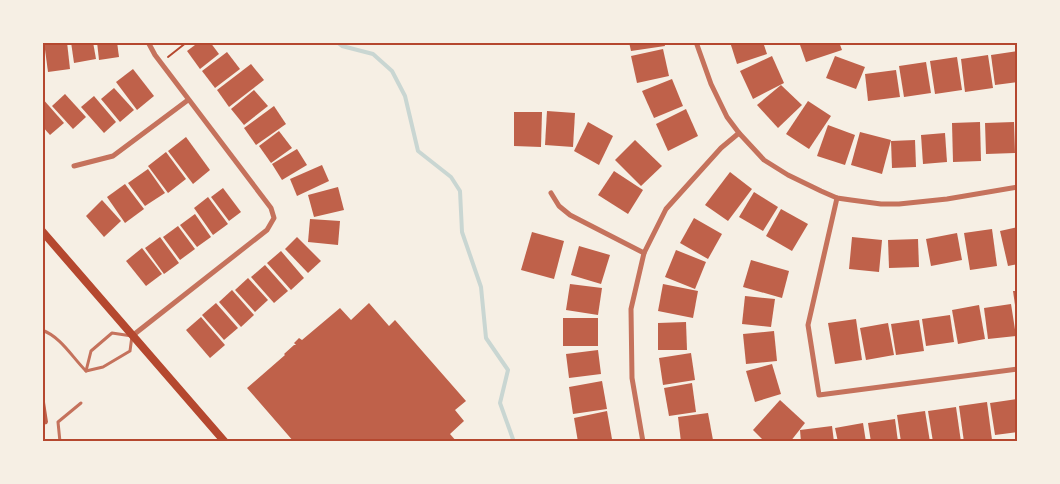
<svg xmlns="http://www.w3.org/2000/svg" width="1060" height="484" viewBox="0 0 1060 484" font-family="Figtree,sans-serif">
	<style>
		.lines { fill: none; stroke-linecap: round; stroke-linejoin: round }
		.stream { stroke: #c9d6d2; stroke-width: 4 }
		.building { fill: #bf614a }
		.path { stroke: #b5482f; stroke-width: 2 }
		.service { stroke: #c5725c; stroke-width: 3 }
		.minor { stroke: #c5725c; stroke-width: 5 }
		.secondary { stroke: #b5482f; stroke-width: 8 }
		.neatline { fill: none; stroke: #b5482f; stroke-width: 2 }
	</style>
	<rect width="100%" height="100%" fill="#f6efe4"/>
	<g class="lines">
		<path class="stream" d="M337,42L342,46L373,54L392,71L405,96L418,151L451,177L460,191L462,232L481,287L486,338L508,370L500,403L514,442"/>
	</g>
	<g class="building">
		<path d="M44,42H67L70,69L48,72Z"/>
		<path d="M71,42H93L96,59L74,63Z"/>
		<path d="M97,42H117L119,57L99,60Z"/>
		<path d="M199,42H210L219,54L200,69L187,51Z"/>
		<path d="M629,42H664L665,46L631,51Z"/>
		<path d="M730,42H763L767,54L737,64Z"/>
		<path d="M799,42H839L842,50L806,62Z"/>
		<path d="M663,49L669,76L637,83L631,56Z"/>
		<path d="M1018,51V82L995,85L991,55Z"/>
		<path d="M227,52L240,69L215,88L202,71Z"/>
		<path d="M988,55L993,88L965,92L961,59Z"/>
		<path d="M772,56L784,83L753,99L740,71Z"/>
		<path d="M835,56L865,67L856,89L826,78Z"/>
		<path d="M957,57L962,90L935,94L930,61Z"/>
		<path d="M926,62L931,93L904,97L899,66Z"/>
		<path d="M251,64L264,80L229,107L217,90Z"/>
		<path d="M133,69L154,96L137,110L116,82Z"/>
		<path d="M896,70L900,97L868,101L865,74Z"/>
		<path d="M672,79L683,106L654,118L642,91Z"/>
		<path d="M781,85L802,105L778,128L757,105Z"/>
		<path d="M114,88L134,110L120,122L101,99Z"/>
		<path d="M254,90L268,106L244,125L231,109Z"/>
		<path d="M65,94L86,117L73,129L52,106Z"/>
		<path d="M94,96L116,122L104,133L81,107Z"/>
		<path d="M42,98L64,123L50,135L42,126Z"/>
		<path d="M808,101L831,116L809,149L786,134Z"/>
		<path d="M274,106L286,124L256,145L244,128Z"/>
		<path d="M686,109L698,136L668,151L656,124Z"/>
		<path d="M547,111L575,113L573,147L545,145Z"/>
		<path d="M514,112H542L541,147L514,146Z"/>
		<path d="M588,122L613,136L599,165L574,151Z"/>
		<path d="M980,122L981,161L953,162L952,123Z"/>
		<path d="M1014,122L1015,153L986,154L985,123Z"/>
		<path d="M828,125L855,135L845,165L817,156Z"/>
		<path d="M279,131L292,148L271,163L259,146Z"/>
		<path d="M860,132L891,140L882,174L851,165Z"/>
		<path d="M945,133L947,162L923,164L921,135Z"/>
		<path d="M186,137L210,170L193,184L168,151Z"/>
		<path d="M635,140L662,166L641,186L615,160Z"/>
		<path d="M915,140L916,167L892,168L891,141Z"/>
		<path d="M297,149L307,165L282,180L272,164Z"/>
		<path d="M166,152L186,179L168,193L148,166Z"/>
		<path d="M322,165L329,181L297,196L290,179Z"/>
		<path d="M148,169L165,193L145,206L128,183Z"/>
		<path d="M614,171L643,190L628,214L598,195Z"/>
		<path d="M730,172L752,189L728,221L705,205Z"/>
		<path d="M125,184L144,209L125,223L107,197Z"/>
		<path d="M338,187L344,210L314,217L308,195Z"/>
		<path d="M223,188L241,212L229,221L211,197Z"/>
		<path d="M754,192L778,207L763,231L739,217Z"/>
		<path d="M208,197L228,224L213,235L194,208Z"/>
		<path d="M102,200L121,221L104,237L86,216Z"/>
		<path d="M781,209L808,224L792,251L766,236Z"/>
		<path d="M195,214L211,237L197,247L180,225Z"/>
		<path d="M694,218L722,234L708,259L680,243Z"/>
		<path d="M310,219L340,221L338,245L308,242Z"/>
		<path d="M178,226L195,249L180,260L163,237Z"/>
		<path d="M1018,227V264L1008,266L1000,231Z"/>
		<path d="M992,229L997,266L970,270L964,233Z"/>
		<path d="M532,232L564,241L554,279L521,270Z"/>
		<path d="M957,233L962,260L931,266L926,239Z"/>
		<path d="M160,237L179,263L164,274L145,248Z"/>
		<path d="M297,237L321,261L308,273L285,249Z"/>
		<path d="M852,237L882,240L879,272L849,269Z"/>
		<path d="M918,239L919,267L889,268L888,240Z"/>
		<path d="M579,246L610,255L601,284L571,275Z"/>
		<path d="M142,248L162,274L146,286L126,261Z"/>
		<path d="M676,250L706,262L695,289L665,277Z"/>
		<path d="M281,251L304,278L291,290L267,263Z"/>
		<path d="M751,260L789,271L782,298L743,287Z"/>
		<path d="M265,265L288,291L274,303L251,277Z"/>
		<path d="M248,278L268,300L255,312L235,290Z"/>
		<path d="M570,284L602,288L598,315L566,310Z"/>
		<path d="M663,284L698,291L693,318L658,311Z"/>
		<path d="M232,290L254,315L241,327L219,302Z"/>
		<path d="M1013,291H1018V319H1017Z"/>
		<path d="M745,296L775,299L771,327L742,324Z"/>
		<path d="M216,303L238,328L224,340L202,315Z"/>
		<path d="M369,303L389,326L395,320L466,401L455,410L464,421L450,434L457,442H294L247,388L285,355L284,354L294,345H296L294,343L299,338L302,340L340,308L351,320Z"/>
		<path d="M1011,304L1016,336L988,339L984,308Z"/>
		<path d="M979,305L985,339L958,344L952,310Z"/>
		<path d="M950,315L954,342L926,346L922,319Z"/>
		<path d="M201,317L225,345L210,358L186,330Z"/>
		<rect x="563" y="318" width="35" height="28"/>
		<path d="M856,319L862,360L835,364L828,323Z"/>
		<path d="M919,320L924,351L896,355L891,324Z"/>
		<path d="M686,322L687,350H658V323Z"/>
		<path d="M888,323L894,355L866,360L860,328Z"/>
		<path d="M774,331L777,361L746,364L743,334Z"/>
		<path d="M598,350L601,374L569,378L566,354Z"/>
		<path d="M691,353L695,380L663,385L659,358Z"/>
		<path d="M772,364L781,394L755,402L746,371Z"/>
		<path d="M602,381L607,409L573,414L569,387Z"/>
		<path d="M692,383L696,412L669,416L664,388Z"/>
		<path d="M42,389H43L48,422L47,424L42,425Z"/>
		<path d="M1017,399L1018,432L995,435L990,403Z"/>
		<path d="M780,400L805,423L790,442H765L753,430Z"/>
		<path d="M987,402L992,440L964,442L959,406Z"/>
		<path d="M956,407L961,442H933L928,411Z"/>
		<path d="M607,411L612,439L593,442H578L574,418Z"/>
		<path d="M925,411L930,442H901L897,415Z"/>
		<path d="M708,413L713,440L698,442H681L678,417Z"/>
		<path d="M895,419L898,442H871L868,423Z"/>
		<path d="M863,423L866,442H838L835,428Z"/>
		<path d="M832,426L834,442H801L800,430Z"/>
	</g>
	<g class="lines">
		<path class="path" d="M168,57L187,42"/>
		<g class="service">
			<path d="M42,330C61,337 72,357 86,371"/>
			<path d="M112,333L132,336L130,351L103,367L86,371L91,351Z"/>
			<path d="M60,442L58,422L81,403"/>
		</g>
		<g class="minor">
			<path d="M696,42L711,84L727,117L739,133L764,160L788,175L821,191L837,198L851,200L881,204H899L947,199L1018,187"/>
			<path d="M74,166L113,156L188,100"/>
			<path d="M551,193L559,206L570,215L644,253"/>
			<path d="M837,198L808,325L819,395L1018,369"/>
			<path d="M132,336L267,230L274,218L271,208L155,55L148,42"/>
			<path d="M643,442L632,378L631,309L644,253L666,209L721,148L739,133"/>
		</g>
		<path class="secondary" d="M42,231L225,442"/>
	</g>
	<rect width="1060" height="484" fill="none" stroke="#f6efe4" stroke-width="87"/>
	<rect x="44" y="44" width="972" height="396" class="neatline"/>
</svg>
